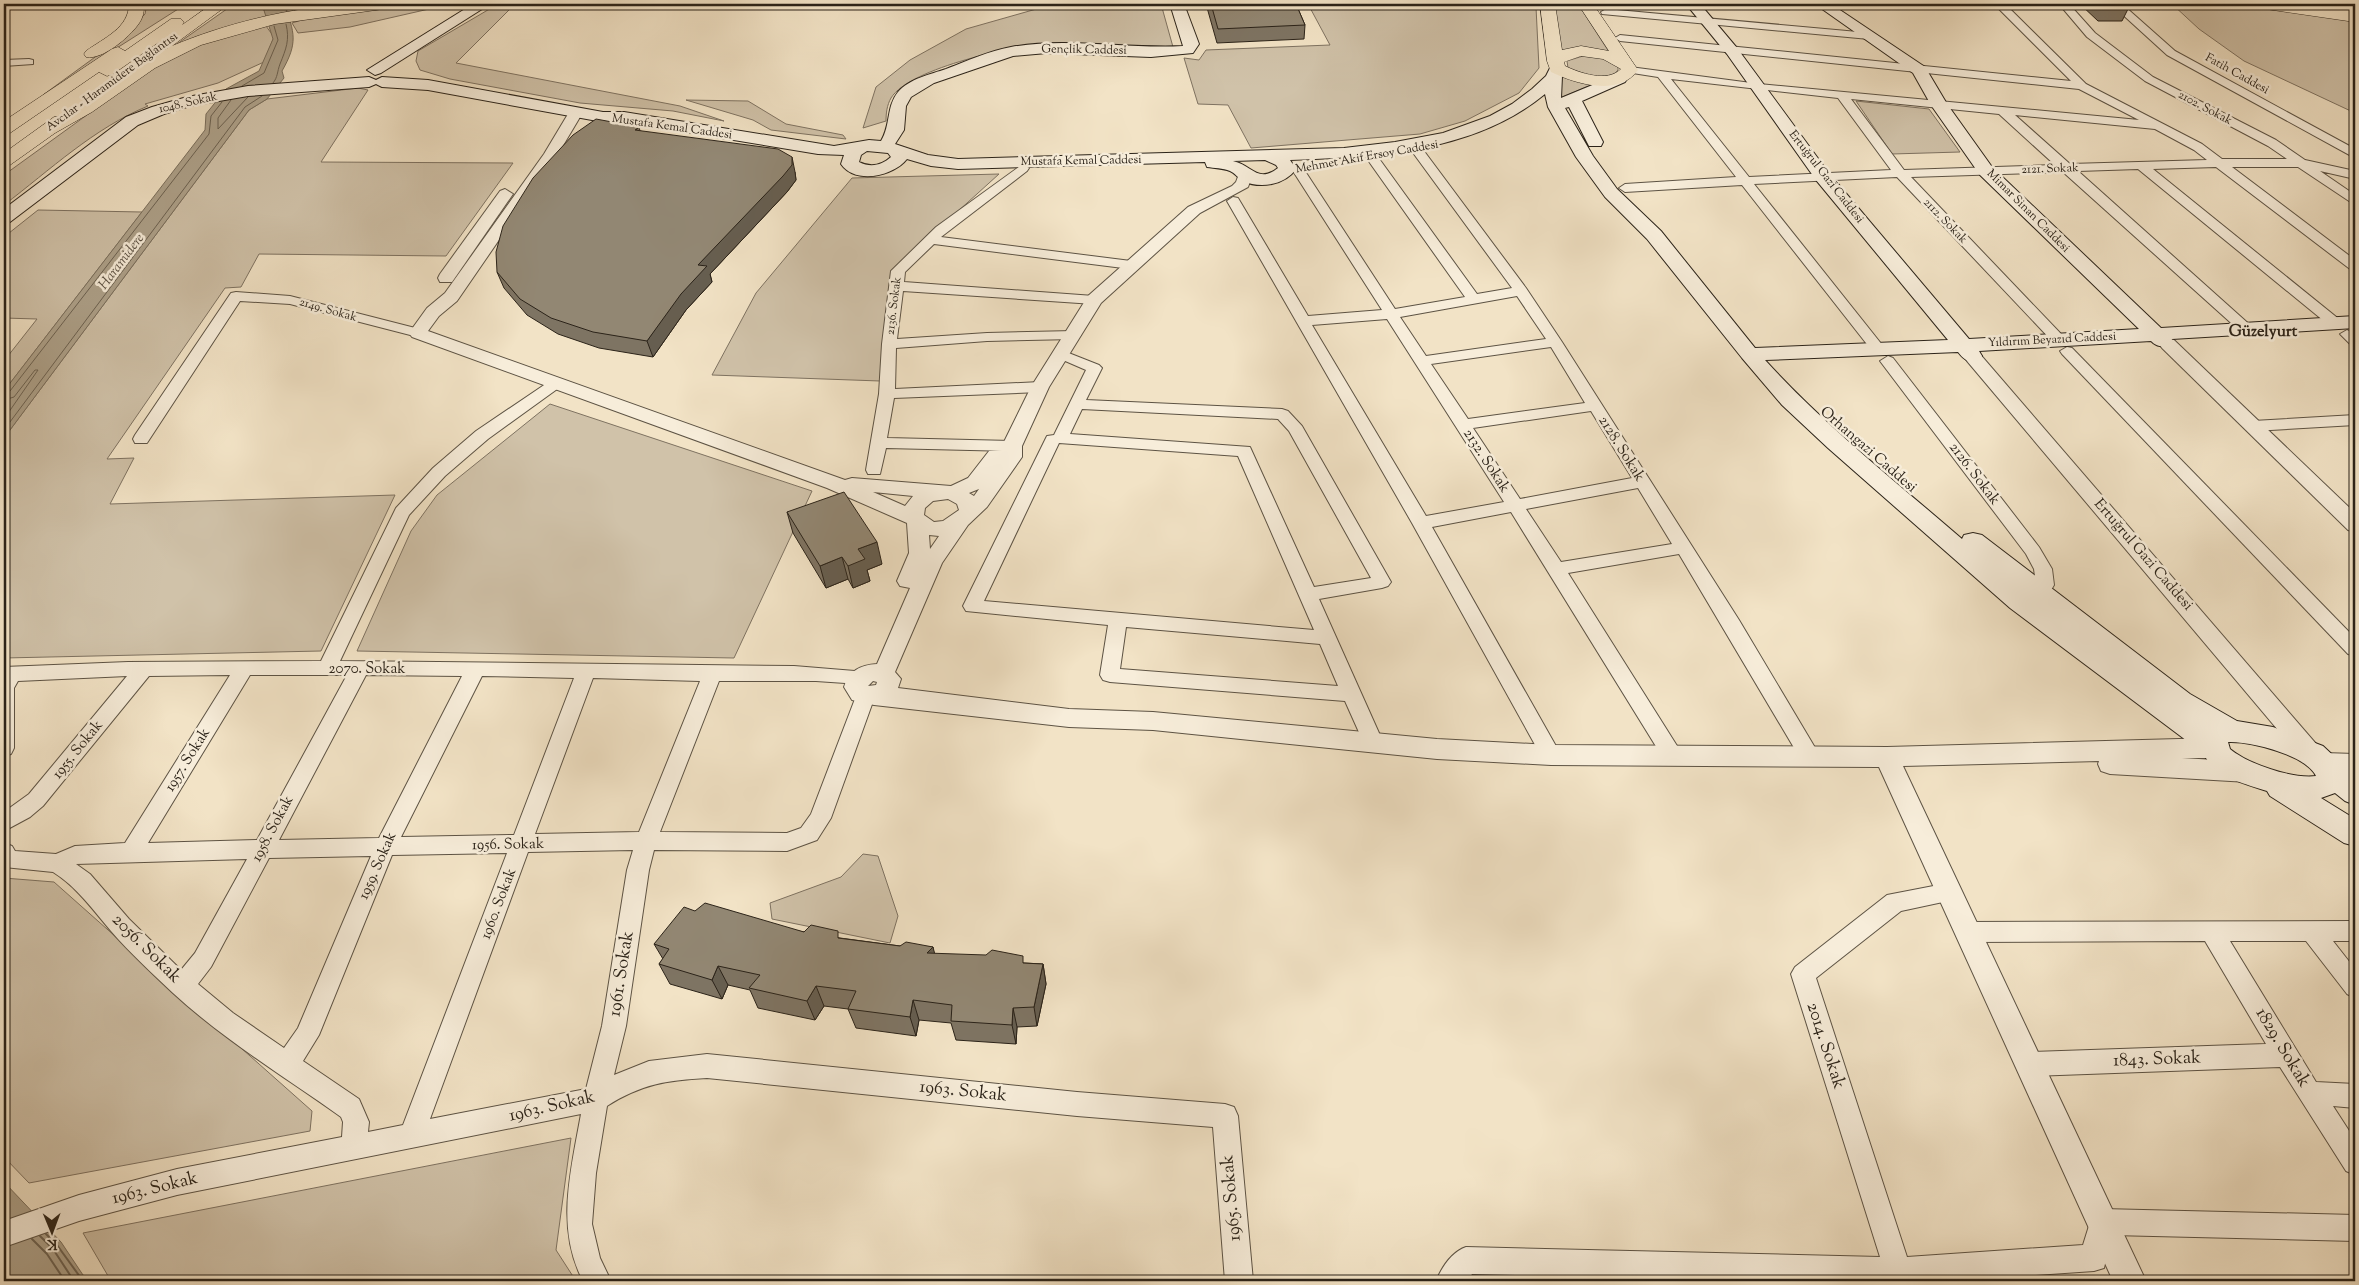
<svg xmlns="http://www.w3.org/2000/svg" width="2359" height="1285" viewBox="0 0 2359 1285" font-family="'Sorts Mill Goudy',serif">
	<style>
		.green { fill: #d0c2a9; stroke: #7e7261 }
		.water { fill: #aea28b; stroke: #7a6f5d }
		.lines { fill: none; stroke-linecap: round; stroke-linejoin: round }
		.shore-far1 { stroke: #6c6252; stroke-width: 1 }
		.shore { stroke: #6c6252; stroke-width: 2 }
		.minor-casing { stroke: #5d5344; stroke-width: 2 }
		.tertiary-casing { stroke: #5d5344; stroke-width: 2 }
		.secondary-casing { stroke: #2b2319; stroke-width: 2 }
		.primary-casing { stroke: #2b2319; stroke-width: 1 }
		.trunk-casing { stroke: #2b2319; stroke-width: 1 }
		.minor { fill: #f7edda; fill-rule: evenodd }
		.tertiary { fill: #f7edda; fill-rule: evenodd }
		.secondary { fill: #f7edda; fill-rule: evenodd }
		.primary { fill: #f2e3c6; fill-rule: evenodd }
		.trunk { fill: #f2e3c6; fill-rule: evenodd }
		.wall { fill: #7e7463; stroke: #2b2319 }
		.shaded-wall { fill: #665e50; stroke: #2b2319 }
		.building { fill: #928773; stroke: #2b2319 }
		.labels { text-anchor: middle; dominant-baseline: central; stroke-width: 5; stroke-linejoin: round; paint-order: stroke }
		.far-street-label { font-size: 12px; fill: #2b2319; stroke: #f7edda }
		.far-water-label { font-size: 14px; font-style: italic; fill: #594f41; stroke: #f7edda }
		.street-label { font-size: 15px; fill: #2b2319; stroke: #f7edda }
		.far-district-label { font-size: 16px; font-weight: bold; fill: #2b2319; stroke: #f7edda }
		.near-street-label { font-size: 18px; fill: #2b2319; stroke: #f7edda }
	</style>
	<rect width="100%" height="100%" fill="#f2e3c6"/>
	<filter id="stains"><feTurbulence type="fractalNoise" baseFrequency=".004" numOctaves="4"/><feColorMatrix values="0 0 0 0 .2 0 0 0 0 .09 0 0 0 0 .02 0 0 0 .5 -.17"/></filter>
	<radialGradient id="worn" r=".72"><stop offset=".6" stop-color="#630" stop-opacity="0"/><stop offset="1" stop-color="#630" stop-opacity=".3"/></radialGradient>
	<g class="green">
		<path d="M147,4H186L43,95L124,36L145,14Z"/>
		<path d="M234,4H262L266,15L287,11L285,4H366L174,46Z"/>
		<path d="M406,4H451L350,27L298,33L292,23L315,16Z"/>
		<path d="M498,4H515L456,63L680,106L724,121L673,111L580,103L450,79L420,70L416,61L418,51Z"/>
		<path d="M1054,4H1161L1173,47C1133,50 1093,42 1054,43C1019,44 909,68 891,98C887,105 886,113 886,121L863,128L876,87L910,60L966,29Z"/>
		<path d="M1308,4H1533L1536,7L1539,68L1519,93L1465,121L1420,134L1251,148L1228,105L1198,104L1184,58L1199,60L1206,50L1330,45Z"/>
		<path d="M1554,4H1578L1609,52H1561Z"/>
		<path d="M2172,4H2239L2355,21V113L2244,61L2199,29Z"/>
		<path d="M266,26L274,37L264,62L218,83L145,104L148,106C94,128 50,170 4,205V175L156,65L199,45Z"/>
		<path d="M1583,56L1600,57L1618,66V70C1606,85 1582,73 1568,68L1567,61Z"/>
		<path d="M1561,75L1596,83L1560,98Z"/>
		<path d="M358,88L368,90L321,162L513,163L446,256L259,254L241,287L225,288L107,459L134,458L110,504L395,495L321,651L4,658V438L249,110L267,99Z"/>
		<path d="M686,100L748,101L786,124L843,135L846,139L771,130L753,120Z"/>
		<path d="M1856,101L1929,109L1960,152L1892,154Z"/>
		<path d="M999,174L892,271L880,381L712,375L756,293L852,178Z"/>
		<path d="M38,210L142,212L4,391V361L37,319L4,318V237Z"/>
		<path d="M550,404L812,491L734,658L357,651L411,531L437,495Z"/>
		<path d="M863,854L878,856L898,916L890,943L772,919L770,903L841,877Z"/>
		<path d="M4,878L54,882L312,1111L310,1131L29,1183L4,1157Z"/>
		<path d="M571,1138L556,1250L576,1281H111L83,1233Z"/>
	</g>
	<g class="water">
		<path d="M262,4H284C295,33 298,43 282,71L284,78L267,99L249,110L4,438V391L205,130L206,114L226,89L259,71L273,39Z"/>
		<path d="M4,1182L61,1242L83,1275L92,1281H4Z"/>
	</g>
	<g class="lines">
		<g class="shore-far1">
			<path d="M273,83C278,77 277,72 280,64C286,49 290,40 286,24"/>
			<path d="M242,86L264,73L278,40L274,26"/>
			<path d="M231,100L218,118V129L248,97"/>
			<path d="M4,394L10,391L209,134L211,116L222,102"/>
			<path d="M4,400L14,397L35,370H38L4,419"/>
			<path d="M4,430L245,107L262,96"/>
		</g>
		<g class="shore">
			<path d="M46,1234L57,1245L83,1281"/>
			<path d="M40,1236L53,1249L74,1281"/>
			<path d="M32,1239L47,1254L65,1281"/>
		</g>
		<defs>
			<g id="minor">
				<path d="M1994,4H2005L2086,84L2202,144L2222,159H2287L2268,146L2145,81L2087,37L2059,4H2069L2095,33L2153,77L2276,140L2305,160L2355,171V179L2320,171L2355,195V205L2298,167H2232L2355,260V270L2350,269L2216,167L2153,169L2340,320L2342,323L2340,326H2330L2138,169L2078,171L2250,325L2252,328L2250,331H2240L2063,172L1911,177L2063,336L2065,339L2058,343L2053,342L1897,177L1754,184L1883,346L1885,349L1878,353L1873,352L1742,185L1625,192L1619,188L1625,184L1736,177L1658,77L1626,72V68L1630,67L1759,84L2139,120L2079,89L1620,41L1615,38L1620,35L2071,81ZM1671,79L1838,98L1891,170L1749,177ZM1851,99L1999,114L2055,165L1904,170ZM2015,115L2155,129L2194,150L2207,160L2070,164Z"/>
				<path d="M2111,4H2122L2175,51L2355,149V158L2167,55Z"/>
				<path d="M1606,9L1869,33L1874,36L1869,39L1602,14L1601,12Z"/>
				<path d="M29,59L33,60V64L4,66V60Z"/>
				<path d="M1417,146L1421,147L1526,288L1562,342L1739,620L1817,751L1820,757L1817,763L1810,765L1803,763L1679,554L1568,573L1679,749L1682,755L1679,761L1672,763L1665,761L1511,512L1432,527L1561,755L1558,761L1551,763L1544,761L1412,523L1227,201L1233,197L1238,198L1308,316L1382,310L1291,168L1297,164L1303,168L1395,309L1465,297L1365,156L1371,152L1375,153L1477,294L1512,288L1411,150ZM1517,296L1546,339L1426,356L1400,317ZM1387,319L1504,502L1426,516L1312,325ZM1551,347L1585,403L1468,419L1431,364ZM1591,411L1632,478L1520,499L1473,428ZM1638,488L1672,544L1561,562L1526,509Z"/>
				<path d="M1023,164L1029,168L1027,171L941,237L1131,261L1138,265L1131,269L934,244L905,272L904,282L1094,296L1101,300L1094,304L903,291L897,339L987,333L1074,331L1081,335L1074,339L987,341L896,348L895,389L1040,382L1048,387L1040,392L894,398L887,438L1012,441L1018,442L1020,446L1018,450L1012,451L886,448L880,474H868L866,470L879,394L882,344L891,271L936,227Z"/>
				<path d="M236,292L290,296L423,330L425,333L418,337L290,304L240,301L147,443H135L133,439L135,435L231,293Z"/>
				<path d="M2347,330L2355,334V345L2350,344L2340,334Z"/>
				<path d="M2067,347L2072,348L2355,638V656L2348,654L2062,354L2060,351Z"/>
				<path d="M1061,350L1099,365L1102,368L1086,400L1282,409L1288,411L1302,426L1391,582L1388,586L1382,588L1319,599L1383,742L1380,748L1373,750L1366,748L1345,701L1110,682L1103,680L1100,675L1108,625L966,611L963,606L1045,440L1047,436L1054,435L1086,370L1056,357L1054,354ZM1082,409L1278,419L1289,431L1371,578L1314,587L1250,447L1070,434ZM1059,443L1238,456L1314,630L984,601ZM1126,627L1320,644L1338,686L1120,669Z"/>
				<path d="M1888,356L1893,358L2039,547L2052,569L2054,585C2049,594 2044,600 2033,597L2030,592L2036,584L2034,569L2026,554L1880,361Z"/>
				<path d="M555,379L560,381L563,384L560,387L488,439L445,476L409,515L340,661L794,666L867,672L870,677L867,682L860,684L816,681H719L660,832L787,833L801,828L811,814L858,691L865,689L872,691L875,696L831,818L817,840L787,851L654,850L649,870L626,1026L614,1075L649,1061L707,1054L1077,1092L1225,1104L1234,1107L1238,1116L1253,1281H1225L1213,1127L1077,1116L707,1078C668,1080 641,1084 607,1106L596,1173L592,1224L600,1258L611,1281H583C555,1228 571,1170 581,1114L177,1195L79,1221L4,1247V1221L79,1195L177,1169L342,1137L343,1122L341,1117C285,1077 224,1040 173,993C152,973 130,953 111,931C93,910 77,887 53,872L4,867V843L12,846L15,851L56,854L75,846L125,843L230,675L149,676L43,806L30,817L4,831V812L29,794L127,676L18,681L14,688V748L11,754L4,756V667L128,662L321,661L396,508L433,468L476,431L550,381ZM250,675H347L257,840L148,843ZM366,675L462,676L379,838L279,840ZM482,676L574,678L514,835L401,837ZM593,678L700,681L639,832L535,834ZM633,850L627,870L602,1026L586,1089L430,1119L528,852ZM507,853L403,1125L368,1132L369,1122L359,1099L303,1061L319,1035L392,855ZM371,856L298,1028L284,1048L233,1013L198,984L211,967L269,858ZM247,859L195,953L181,970L129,919L90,874L76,864Z"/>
				<path d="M2355,415V425L2253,431L2245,426L2253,421Z"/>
				<path d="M1949,883L1957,885L1960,892L1957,899L1901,911L1816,978L1907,1257L2083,1245L2093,1213L2102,1209L2355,1215V1241L2112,1235L2104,1268L2094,1271L1947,1281H1770L1472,1274L1467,1281H1436C1442,1267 1452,1252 1466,1247L1880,1257L1791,974L1795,967L1887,895Z"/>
				<path d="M2355,921V941H2333L2355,969V998L2347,994L2306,941H2230L2316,1082L2355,1084V1108L2333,1106L2355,1140V1175L2346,1171L2280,1067L2029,1076L2020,1072L2017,1064L2020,1056L2029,1052L2266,1044L2205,941L1968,942L1960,939L1957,932L1960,925L1968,922Z"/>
			</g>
			<g id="tertiary">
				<path d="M576,108L583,112L558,154L457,301L439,316L428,331L845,480L852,478L951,486L968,478L989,451L1002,450V446L1031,387L1088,296L1188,207L1232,186L1236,182L1240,171L1245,169L1253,174L1248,187L1200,213L1101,303L1049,387L1022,446V457L987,507L968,525L942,563L895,672L901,679L898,688L1069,709L1153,712L1437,739L1551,745L1887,747L2216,738L2225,741L2228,748L2225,755L2216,758H2182L2248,762L2257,765L2260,772L2257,779L2248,782L2110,774L2101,771L2098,764L2099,761L1903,766L2146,1281H2113L1879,767L1551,765L1437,759L1153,730L1069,727L874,705L852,700L844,687C849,671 860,665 877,664L910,588L900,586L897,581L909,553L907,523L827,488L412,337L409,333L427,308L445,293L544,154L571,109ZM979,489L974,496L969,493ZM873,492L913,496L905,506ZM948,499L957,504L959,510L943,521L934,522L924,515L925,508L933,501ZM929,535L939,536L930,549ZM873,681L877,682L876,685L868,686Z"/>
				<path d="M505,189L513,194L452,282H440L438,278L440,274L500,191Z"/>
				<path d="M2168,339L2174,340L2355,513V532L2348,530L2162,348L2159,344L2162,340Z"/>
				<path d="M1973,352L1979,353L2324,753L2355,754V774L2321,772L2312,769L2309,762L2304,761L1967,361L1964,357L1967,353Z"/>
			</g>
			<g id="secondary">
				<path d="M473,4H490L381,73L375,75L367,70Z"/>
				<path d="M1170,4H1184L1199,44L1193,53L1151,57L1047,53L1013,56L934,83L911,97L906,106L904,130L895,144L928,155L958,159L1344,148L1395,142L1443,133L1490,116L1512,104L1532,89L1546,76L1551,66H1563L1565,69L1562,76L1561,98L1619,74L1625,76L1627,79L1625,82L1582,101L1603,142L1601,146H1589L1569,107L1565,108L1593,156L1617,189L1661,231L1755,348L1948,340L1816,180L1727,54L1686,4H1700L1737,48L1828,172L1969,339L2139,329L1980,175L1931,105L1913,73L1815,4H1831L1925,67L1947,104L1992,167L2161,328L2355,316V328L2172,339L2170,345C2162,347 2157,347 2151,341L1979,351L1982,356L1979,360C1969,363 1965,361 1958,352L1765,360C1825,426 1895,481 1962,539L1964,535L1973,533L1982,535L2190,694L2237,721L2273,727L2323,746L2355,776V805L2345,801L2335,793L2321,798L2355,819V846L2344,843L2270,796L2267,791C2242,783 2215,777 2203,753L2010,608L1828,448L1782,405L1742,358L1647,239L1605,197L1576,157L1548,107L1545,94C1475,152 1377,157 1290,160L1296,169C1285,185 1260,189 1243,181C1238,178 1235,173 1230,171C1223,168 1214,168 1207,167L1205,162L958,169L931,166L907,159C894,176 855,185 841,164L844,155L818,154L624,122H603L428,90L382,87L376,84L369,87L248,96L190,106L164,114L138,125L10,222L4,223V209L126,117L152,107L187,97L248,86L369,77L376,80L382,77L428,80L603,112H624L834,146L869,140L881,141C891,125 886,107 898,92C909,79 931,74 946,69C967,61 989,51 1011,47C1067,37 1126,49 1183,46ZM867,151L888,153L891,157C882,165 871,168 859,162L861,155ZM1265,160L1276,165L1278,168C1258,184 1252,165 1233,161ZM2228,742C2250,741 2306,755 2316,776C2292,779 2248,764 2230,749Z"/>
			</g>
			<g id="primary">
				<path d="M1540,4H1555L1562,50L1581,46L1609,51L1578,4H1593L1638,70C1619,97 1576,84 1551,72L1547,61ZM1581,56L1603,59L1621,69C1607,83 1580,73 1565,66L1564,62Z"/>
				<path d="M2258,4H2295L2355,12V22L2266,9Z"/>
			</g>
			<g id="trunk">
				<path d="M129,4H144C144,10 144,14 141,20C134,34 102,61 86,57L84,54L86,51C104,38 129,28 129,4Z"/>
				<path d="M212,4H229L172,46C236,19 321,0 391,4L383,9L275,24L201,45L155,68L92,112L55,133L10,165L4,166V153L54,117L61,116L80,105L144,61L168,48L159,47L157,44L159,42L113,74L107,76L99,72L10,133L4,134V121L112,49L118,47L125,51L171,19H181L184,22L182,25Z"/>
				<path d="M2305,4L2355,5V14L2312,9L2307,7Z"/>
			</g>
		</defs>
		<use href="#minor" class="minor-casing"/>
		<use href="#tertiary" class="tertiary-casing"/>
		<use href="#secondary" class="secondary-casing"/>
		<use href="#primary" class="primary-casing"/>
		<use href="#trunk" class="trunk-casing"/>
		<use href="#minor" class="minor"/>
		<use href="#tertiary" class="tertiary"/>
		<use href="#secondary" class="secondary"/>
		<use href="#primary" class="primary"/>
		<use href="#trunk" class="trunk"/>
	</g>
	<g class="wall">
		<path d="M1206,4H1296L1305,25L1304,39L1217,43Z"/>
		<path d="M2080,4H2125L2129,7L2122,21H2098Z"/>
		<path d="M639,127L640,131L795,172L796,180L787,192L710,274L712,282L686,310L653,357L599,348L558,334L527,315L504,288L497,272Z"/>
		<path d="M787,512L882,564L867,570L870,581L853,588L848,579L826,588L793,533Z"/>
		<path d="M695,911L804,932L840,938L900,946L933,947L934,954L1024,963L1043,964L1046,984L1037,1026L1017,1027L1016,1044L956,1040L951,1023L919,1020L916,1036L856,1028L848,1009L824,1006L815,1020L758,1008L750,990L728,985L722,999L670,984L659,964L663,959L654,944Z"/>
	</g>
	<g class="shaded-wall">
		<path d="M792,157L795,172L796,180L787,192L710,274L712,282L686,310L653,357L647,341L698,265Z"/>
		<path d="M877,542L882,564L867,570L870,581L853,588L848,566L858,549Z"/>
		<path d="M842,557L848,579L826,588L820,566Z"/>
		<path d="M933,947L938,967L927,953Z"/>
		<path d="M1043,964L1046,984L1037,1026L1034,1007Z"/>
		<path d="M718,966L728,985L722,999L712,980Z"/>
		<path d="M816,986L824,1006L815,1020L807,1001Z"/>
		<path d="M913,1000L919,1020L916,1036L910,1017Z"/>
		<path d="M1013,1008L1017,1027L1016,1044L1012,1025Z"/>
	</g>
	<g class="building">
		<path d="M1211,4H1296L1305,25L1218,29Z"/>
		<path d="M2101,4H2125L2129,7H2105Z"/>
		<path d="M596,119L639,127L635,130L778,149L792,157V165L783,176L698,265L707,266L681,294L647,341L593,332L551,318L520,299L497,272L496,252L503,226L533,178L573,135Z"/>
		<path d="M844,492L877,542L858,549L865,559L848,566L842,557L820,566L787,512Z"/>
		<path d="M705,903L804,932L811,925L838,931V938L900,946L906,942L933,947L927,953L986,955L992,950L1023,956V963L1043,964L1034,1007L1013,1008L1012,1025L951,1021L952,1005L913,1000L910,1017L848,1009L856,991L816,986L807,1001L749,988L760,975L718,966L712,980L659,964L669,949L654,944L684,907L695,911Z"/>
	</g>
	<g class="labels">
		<g class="far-street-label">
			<text transform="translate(1084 50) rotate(1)">Gençlik Caddesi</text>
			<text transform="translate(2237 74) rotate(29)">Fatih Caddesi</text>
			<text transform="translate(112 82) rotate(-36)">Avcılar - Haramidere Bağlantısı</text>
			<text transform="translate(188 103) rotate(-13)">1048. Sokak</text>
			<text transform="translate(2205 108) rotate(28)">2102. Sokak</text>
			<text transform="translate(672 127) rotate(8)">Mustafa Kemal Caddesi</text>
			<text transform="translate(1367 157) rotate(-10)">Mehmet Akif Ersoy Caddesi</text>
			<text transform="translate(1081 161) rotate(-1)">Mustafa Kemal Caddesi</text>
			<text transform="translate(2050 169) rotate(-2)">2121. Sokak</text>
			<text transform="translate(1826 177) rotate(52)">Ertuğrul Gazi Caddesi</text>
			<text transform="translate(2028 211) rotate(45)">Mimar Sinan Caddesi</text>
			<text transform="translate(1945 221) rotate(46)">2112. Sokak</text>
			<text transform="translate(894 306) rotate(-83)">2136. Sokak</text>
			<text transform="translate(328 310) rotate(16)">2149. Sokak</text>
			<text transform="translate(2052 340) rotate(-3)">Yıldırım Beyazıd Caddesi</text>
		</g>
		<g class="far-water-label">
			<text transform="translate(122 262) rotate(-53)">Haramidere</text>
		</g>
		<g class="street-label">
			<text transform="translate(1621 449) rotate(58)">2128. Sokak</text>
			<text transform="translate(1868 450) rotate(41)">Orhangazi Caddesi</text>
			<text transform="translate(1486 461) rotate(57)">2132. Sokak</text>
			<text transform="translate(1974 474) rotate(53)">2126. Sokak</text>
			<text transform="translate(2143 555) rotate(49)">Ertuğrul Gazi Caddesi</text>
			<text x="367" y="669">2070. Sokak</text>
			<text transform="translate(78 750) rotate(-51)">1955. Sokak</text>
			<text transform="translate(188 760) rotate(-58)">1957. Sokak</text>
			<text transform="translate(273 829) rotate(-62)">1958. Sokak</text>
			<text transform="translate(508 845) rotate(-1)">1956. Sokak</text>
			<text transform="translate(378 866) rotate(-66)">1959. Sokak</text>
			<text transform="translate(499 904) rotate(-69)">1960. Sokak</text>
		</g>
		<g class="far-district-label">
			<text x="2263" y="332">Güzelyurt</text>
		</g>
		<g class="near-street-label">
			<text transform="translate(146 949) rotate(45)">2056. Sokak</text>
			<text transform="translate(622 974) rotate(-81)">1961. Sokak</text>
			<text transform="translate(1825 1046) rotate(72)">2014. Sokak</text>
			<text transform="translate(2282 1048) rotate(59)">1829. Sokak</text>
			<text transform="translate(2157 1060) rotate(-2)">1843. Sokak</text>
			<text transform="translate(963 1092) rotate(6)">1963. Sokak</text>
			<text transform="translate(552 1107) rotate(-13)">1963. Sokak</text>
			<text transform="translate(155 1189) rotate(-14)">1963. Sokak</text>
			<text transform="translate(1232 1198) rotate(-95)">1965. Sokak</text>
		</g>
	</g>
	<rect width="2359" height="1285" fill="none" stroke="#f2e3c6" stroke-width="20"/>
	<rect x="5" y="5" width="2349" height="1275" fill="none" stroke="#2b2319" stroke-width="2.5"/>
	<rect x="10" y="10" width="2339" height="1265" fill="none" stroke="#2b2319"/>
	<g transform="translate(52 1232) rotate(179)" stroke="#f7edda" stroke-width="4" paint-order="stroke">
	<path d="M0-4L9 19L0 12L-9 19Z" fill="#2b2319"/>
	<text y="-8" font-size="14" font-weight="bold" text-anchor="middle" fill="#2b2319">K</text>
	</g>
	<rect width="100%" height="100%" filter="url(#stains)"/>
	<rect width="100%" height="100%" fill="url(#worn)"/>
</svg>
